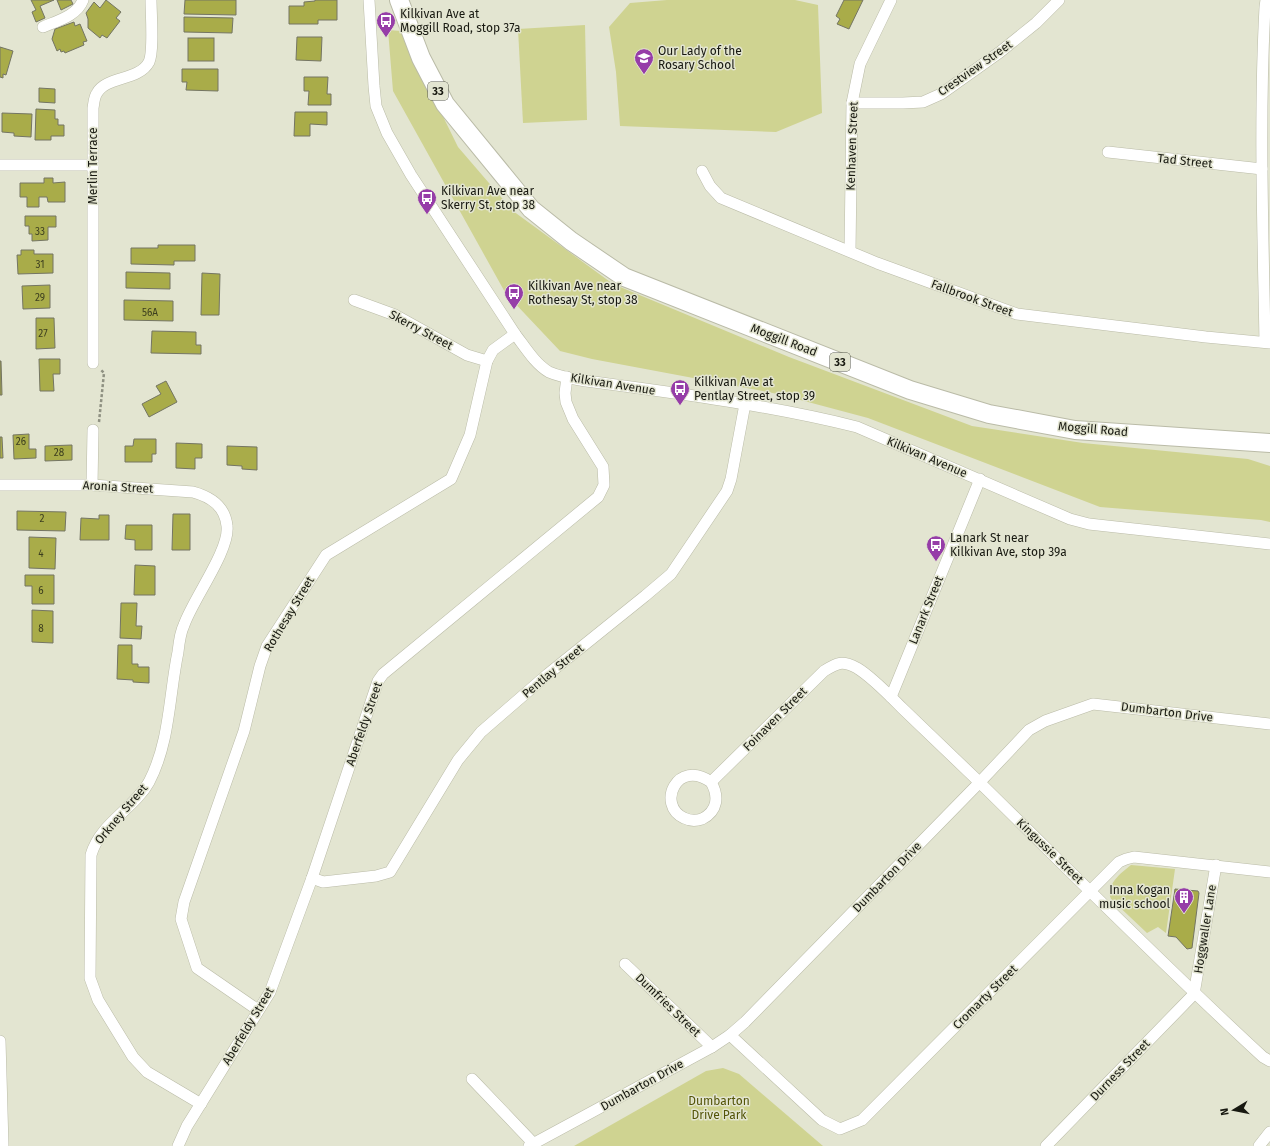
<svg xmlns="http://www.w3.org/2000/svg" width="1270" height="1146" viewBox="0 0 1270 1146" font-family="'Fira Sans',sans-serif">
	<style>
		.green { fill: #cfd391 }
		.building { fill: #a9ac49; stroke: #747563 }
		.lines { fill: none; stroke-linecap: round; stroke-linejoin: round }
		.street-casing { stroke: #babba7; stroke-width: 12 }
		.primary-casing { stroke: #babba7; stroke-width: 20 }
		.path { stroke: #8f9182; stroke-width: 2.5; stroke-dasharray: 3 2; stroke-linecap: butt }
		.street { stroke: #fff; stroke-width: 11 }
		.primary { stroke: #fff; stroke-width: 18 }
		.labels { text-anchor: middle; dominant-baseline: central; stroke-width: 3; stroke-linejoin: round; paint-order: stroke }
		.number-label { font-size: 10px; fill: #3c3e1f }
		.shield { fill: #e3e5d1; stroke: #55564b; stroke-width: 1 }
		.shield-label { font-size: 11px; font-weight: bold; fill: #181911 }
		.poi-label { font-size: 12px; fill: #181911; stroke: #e3e5d1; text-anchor: start }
		.street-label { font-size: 12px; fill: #181911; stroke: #e3e5d1 }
		.park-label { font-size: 12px; fill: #535407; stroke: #e3e5d1 }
	</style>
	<rect width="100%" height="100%" fill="#e3e5d1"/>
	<g class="green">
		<path d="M667,0H795L818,5L822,113L776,132L620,126L616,72L609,27L630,3Z"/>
		<path d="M585,25L587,120L523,123L518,29Z"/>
		<path d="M388,30L401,31L458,147L513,211L613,284L789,357L972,426L1083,443L1248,459L1270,466V522L1261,520L1100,507L868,418L778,394L592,359L560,351L506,294L393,91Z"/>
		<path d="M1131,865L1175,869L1166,933L1158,927L1147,933L1111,899C1105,885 1121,873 1131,865Z"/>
		<path d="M723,1068L739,1074L823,1146H574L706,1071Z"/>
	</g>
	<g class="building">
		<path d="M31,0H54L40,6L45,18L36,22L32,12L36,10Z"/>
		<path d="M57,0H71L73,4L61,10Z"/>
		<path d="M106,0L121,12L116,18L120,21L107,38L102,35L100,38L88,28V19L86,13L94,2L100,8Z"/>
		<path d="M185,0H236V15L184,14Z"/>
		<path d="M315,0H337V20H318V24H289V6H304V2L315,1Z"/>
		<path d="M844,0H863L849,29L837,24L840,19L836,16Z"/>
		<path d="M184,17L233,18L232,33L184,32Z"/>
		<path d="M74,22L75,26L80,24L87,41L83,42L84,45L65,53L64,51L61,52L60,49L57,51L52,39L55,29Z"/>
		<path d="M297,37H322L321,61L296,60Z"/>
		<rect x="188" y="38" width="26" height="23"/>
		<path d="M0,47L13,51L6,75L3,74V78L0,77Z"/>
		<path d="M182,69H218V91L186,90L187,82H182Z"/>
		<path d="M304,77H328L327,94H331V105H308L309,91H304Z"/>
		<path d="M39,88L55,89V103L39,102Z"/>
		<path d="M36,109L55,110V119H58V125H64V136H51V140H35Z"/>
		<path d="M295,112H327V125L310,124V136H294Z"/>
		<path d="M2,113L32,114L31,137L14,136V133L2,132Z"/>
		<path d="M44,178H53V183L65,182V202H48L47,197H39V207H27V197H20V183H44Z"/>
		<path d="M25,216H56V227H48V240L32,241V234H29V226H25Z"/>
		<path d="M158,245H195V261H174V265L131,264V248H158Z"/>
		<path d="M21,250H34V254H53V273L18,274L17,255H21Z"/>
		<path d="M126,272L170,273V289L126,288Z"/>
		<path d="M202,273L220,274L219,315H201Z"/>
		<path d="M50,285V308L23,309L22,286Z"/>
		<path d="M124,300L173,301V321L124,320Z"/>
		<path d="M36,318H54L55,348L36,349Z"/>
		<path d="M152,331L196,332V345H201V354L151,353Z"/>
		<path d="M39,359H60V374H53L54,391H40Z"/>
		<path d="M0,361H1L2,395H0Z"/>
		<path d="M166,381L177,402L149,417L142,404L161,394L156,386Z"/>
		<path d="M29,434V449H36V458L14,459L13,435Z"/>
		<path d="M0,437H2L3,458H0Z"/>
		<path d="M134,439H156V454H152V462H125V446H133Z"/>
		<path d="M176,443L202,444V458H195V469L176,468Z"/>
		<path d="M72,445V460L45,461V446Z"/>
		<path d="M227,446L257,447V470L242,469V466L227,465Z"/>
		<path d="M17,511L66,512L65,531L17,530Z"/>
		<path d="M173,514H190V550H172Z"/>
		<path d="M99,515H109V540H80L81,518L99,519Z"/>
		<path d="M126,525H152V550H135V540L125,539Z"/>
		<path d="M29,537L56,538L55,569L29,568Z"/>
		<path d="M135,565L155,566V595H134Z"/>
		<path d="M25,575H54V604H32V586H25Z"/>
		<path d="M121,603H137L136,626H142L141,639L120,638Z"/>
		<path d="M32,610L53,611V643L32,642Z"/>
		<path d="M118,645H132V664H138V667H149V683L133,682V680L117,679Z"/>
		<path d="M1175,889L1198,891L1199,893L1192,948L1187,949L1176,937L1168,936Z"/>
	</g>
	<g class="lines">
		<defs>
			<g id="street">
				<path d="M369,0L374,86L376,106L387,133L411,175L515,334C525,347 535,364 549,372C560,377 574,379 586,381C676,393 769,405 857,427L1070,519L1089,524L1270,544"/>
				<path d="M43,27C57,21 77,16 83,0"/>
				<path d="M852,103H903L923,102L941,94L1000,52L1036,23L1059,0"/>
				<path d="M1108,152L1262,169"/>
				<path d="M0,165H93"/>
				<path d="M702,171L710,186L721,198L877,263L1017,314L1206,337L1270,343"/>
				<path d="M850,251L852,103L860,64L891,0"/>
				<path d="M354,300L395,315L467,355L487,361"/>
				<path d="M1265,342C1263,230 1259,118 1265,7L1266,0"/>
				<path d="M93,363V108C94,103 94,97 97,93C106,76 139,81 149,62C154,51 151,13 151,0"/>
				<path d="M0,485H92L193,492C211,497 225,506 227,526C230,550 193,599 184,625C180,633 179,643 178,652C169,695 170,742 149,782C134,809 100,823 91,855L90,978L98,1000L133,1057L147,1072L201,1104"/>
				<path d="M92,485L93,430"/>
				<path d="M891,697L980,479"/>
				<path d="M711,782C677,758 656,805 684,818C690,821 696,821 702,819C718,811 719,796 711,782L824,671C837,663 842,660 857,668C872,677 889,695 902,708C926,731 950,754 974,777C1070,871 1164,966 1263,1057L1270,1061"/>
				<path d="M312,878L323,882L376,876L390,872L458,760L481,732L548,674L645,596L671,574L727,491L731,479L745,404"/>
				<path d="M625,964L712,1047"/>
				<path d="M258,1010L197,968L181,919L184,902L244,731L260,666L267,646L326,555L451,479L470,435L487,361L493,350L515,334"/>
				<path d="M730,1035L822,1120L840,1129L862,1120L1119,862L1126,859L1134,857L1270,872"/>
				<path d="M0,1041L3,1146"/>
				<path d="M472,1079L534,1144"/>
				<path d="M178,1146L187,1126L270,992L312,878L378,681L383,674L598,497L604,485L603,467L573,419L566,402L565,393L567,377"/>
				<path d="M529,1146L712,1047L730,1035L745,1022L979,783L1029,730L1045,721L1093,704L1270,724"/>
				<path d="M1046,1146L1194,994L1216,865"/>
				<path d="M1259,1146L1270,1132"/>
			</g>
			<path id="primary" d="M399,0L421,58L445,104L531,209L571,241L624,277L910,390L989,414L1075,430L1270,443"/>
		</defs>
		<use href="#street" class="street-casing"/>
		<use href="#primary" class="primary-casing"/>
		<path class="path" d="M99,422L104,373L101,370"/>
		<use href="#street" class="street"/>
		<use href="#primary" class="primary"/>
	</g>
	<defs>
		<symbol id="bus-pin" viewBox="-11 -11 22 30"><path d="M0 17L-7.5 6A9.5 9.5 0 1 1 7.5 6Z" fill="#963da8" stroke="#e3e5d1"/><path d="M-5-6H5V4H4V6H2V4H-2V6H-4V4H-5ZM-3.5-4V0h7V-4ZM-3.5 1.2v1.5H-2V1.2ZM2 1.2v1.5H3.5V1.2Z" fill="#fff"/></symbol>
		<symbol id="school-pin" viewBox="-11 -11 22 30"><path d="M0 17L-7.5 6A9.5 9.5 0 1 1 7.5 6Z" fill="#963da8" stroke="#e3e5d1"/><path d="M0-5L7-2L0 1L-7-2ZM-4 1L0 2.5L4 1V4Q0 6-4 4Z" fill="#fff"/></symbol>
		<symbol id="building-pin" viewBox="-11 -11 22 30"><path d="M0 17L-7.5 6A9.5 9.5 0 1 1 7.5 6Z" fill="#963da8" stroke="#e3e5d1"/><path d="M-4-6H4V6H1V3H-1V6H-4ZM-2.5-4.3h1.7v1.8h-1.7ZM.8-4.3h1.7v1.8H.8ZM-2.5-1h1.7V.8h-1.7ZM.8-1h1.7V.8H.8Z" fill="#fff"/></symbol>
	</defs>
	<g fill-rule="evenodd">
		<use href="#bus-pin" x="375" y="10" width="22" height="30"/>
		<use href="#school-pin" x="633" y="47" width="22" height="30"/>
		<use href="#bus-pin" x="416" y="187" width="22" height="30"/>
		<use href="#bus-pin" x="503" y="282" width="22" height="30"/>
		<use href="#bus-pin" x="669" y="378" width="22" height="30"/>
		<use href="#bus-pin" x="925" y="534" width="22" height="30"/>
		<use href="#building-pin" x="1173" y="886" width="22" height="30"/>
	</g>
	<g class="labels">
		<g class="number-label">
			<text x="40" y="232">33</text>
			<text x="40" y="265">31</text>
			<text x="40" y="298">29</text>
			<text x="150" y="313">56A</text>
			<text x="43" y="334">27</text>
			<text x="21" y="442">26</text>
			<text x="59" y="453">28</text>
			<text x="42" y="519">2</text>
			<text x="41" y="554">4</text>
			<text x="41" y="591">6</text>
			<text x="41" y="629">8</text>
		</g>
		<g class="shield">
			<rect x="428" y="82" width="20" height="18" rx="3"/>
			<rect x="830" y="353" width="20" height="18" rx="3"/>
		</g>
		<g class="shield-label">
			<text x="438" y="91">33</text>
			<text x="840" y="362">33</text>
		</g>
		<g class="poi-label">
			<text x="400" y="14">Kilkivan Ave at<tspan x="400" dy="14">Moggill Road, stop 37a</tspan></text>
			<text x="658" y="51">Our Lady of the<tspan x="658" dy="14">Rosary School</tspan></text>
			<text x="441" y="191">Kilkivan Ave near<tspan x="441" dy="14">Skerry St, stop 38</tspan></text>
			<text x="528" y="286">Kilkivan Ave near<tspan x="528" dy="14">Rothesay St, stop 38</tspan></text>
			<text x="694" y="382">Kilkivan Ave at<tspan x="694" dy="14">Pentlay Street, stop 39</tspan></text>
			<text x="950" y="538">Lanark St near<tspan x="950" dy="14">Kilkivan Ave, stop 39a</tspan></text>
			<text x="1170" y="890" text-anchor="end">Inna Kogan<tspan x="1170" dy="14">music school</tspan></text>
		</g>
		<g class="street-label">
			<text transform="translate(975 68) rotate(-35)">Crestview Street</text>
			<text transform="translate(852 146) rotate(-88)">Kenhaven Street</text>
			<text transform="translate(1185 161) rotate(6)">Tad Street</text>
			<text transform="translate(93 166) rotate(-90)">Merlin Terrace</text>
			<text transform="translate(972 298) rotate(20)">Fallbrook Street</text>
			<text transform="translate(421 330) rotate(28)">Skerry Street</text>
			<text transform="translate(784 340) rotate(21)">Moggill Road</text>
			<text transform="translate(613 384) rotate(9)">Kilkivan Avenue</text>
			<text transform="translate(1093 429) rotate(5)">Moggill Road</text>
			<text transform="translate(927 457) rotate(23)">Kilkivan Avenue</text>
			<text transform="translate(118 487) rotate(3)">Aronia Street</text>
			<text transform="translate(926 610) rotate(-68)">Lanark Street</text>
			<text transform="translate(289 614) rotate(-59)">Rothesay Street</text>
			<text transform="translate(553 671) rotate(-40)">Pentlay Street</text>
			<text transform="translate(1167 712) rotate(7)">Dumbarton Drive</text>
			<text transform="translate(775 719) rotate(-45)">Foinaven Street</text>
			<text transform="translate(364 724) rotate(-71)">Aberfeldy Street</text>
			<text transform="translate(121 814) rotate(-50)">Orkney Street</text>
			<text transform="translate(1050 851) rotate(44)">Kingussie Street</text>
			<text transform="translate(887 877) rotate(-46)">Dumbarton Drive</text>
			<text transform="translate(1205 929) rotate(-81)">Hoggwaller Lane</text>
			<text transform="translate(985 997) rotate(-45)">Cromarty Street</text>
			<text transform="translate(668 1005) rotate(44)">Dumfries Street</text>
			<text transform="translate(248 1026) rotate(-59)">Aberfeldy Street</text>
			<text transform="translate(1120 1070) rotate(-46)">Durness Street</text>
			<text transform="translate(642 1085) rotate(-29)">Dumbarton Drive</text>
		</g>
		<g class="park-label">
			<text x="719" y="1101">Dumbarton<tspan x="719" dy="14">Drive Park</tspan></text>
		</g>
	</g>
	<g transform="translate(1234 1110) rotate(260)" stroke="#e3e5d1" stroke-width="3" paint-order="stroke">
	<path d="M0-3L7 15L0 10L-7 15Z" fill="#181911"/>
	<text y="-6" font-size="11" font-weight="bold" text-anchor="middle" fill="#181911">N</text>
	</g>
</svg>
